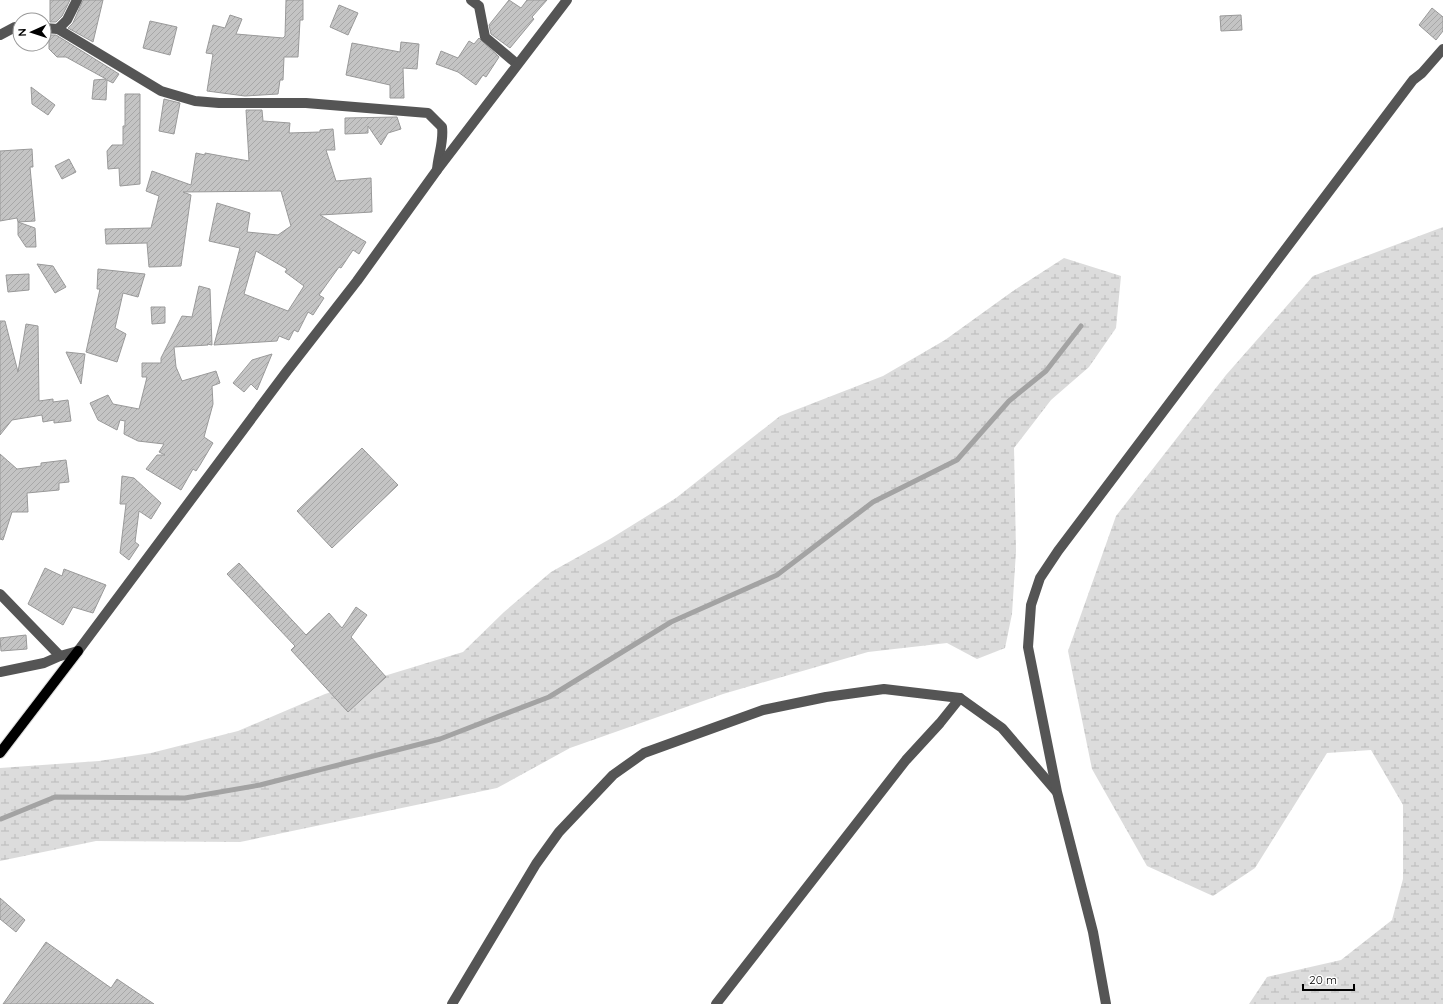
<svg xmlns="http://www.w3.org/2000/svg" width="1443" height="1004" viewBox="0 0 1443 1004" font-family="Quicksand,sans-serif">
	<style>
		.wetland { fill: url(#wetland-marsh) }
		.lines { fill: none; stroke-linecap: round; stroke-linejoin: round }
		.stream { stroke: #a3a3a3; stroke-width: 5 }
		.building { fill: url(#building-hatch); stroke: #999; fill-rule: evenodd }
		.major-casing { stroke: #dbdbdb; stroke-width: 12 }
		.minor { stroke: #555; stroke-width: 10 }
		.major { stroke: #000; stroke-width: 10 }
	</style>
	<defs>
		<pattern id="wetland-marsh" width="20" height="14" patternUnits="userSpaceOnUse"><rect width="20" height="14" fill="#dcdcdc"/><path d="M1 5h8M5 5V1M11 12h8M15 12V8" fill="none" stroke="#bbb"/></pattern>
		<pattern id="building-hatch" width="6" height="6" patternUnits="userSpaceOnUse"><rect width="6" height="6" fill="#c4c4c4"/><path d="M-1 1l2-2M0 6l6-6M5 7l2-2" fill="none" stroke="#a7a7a7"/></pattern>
	</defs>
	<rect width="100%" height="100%" fill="#fff"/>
	<g class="wetland">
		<path d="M1443,227V1004H1249L1267,977L1341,960L1392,920L1403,879V805L1371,750L1327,753L1255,868L1213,896L1147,866L1092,769L1068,651L1116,516L1226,375L1313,276Z"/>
		<path d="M1064,258L1121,276L1116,328L1089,367L1051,400L1014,448L1016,551L1012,614L1005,648L977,659L947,643L868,652L723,694L570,748L497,788L240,842L96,841L0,861V768L99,761L151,753L238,731L325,694L463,652L504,612L551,572L610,539L676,498L780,416L883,376L945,340L1013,291Z"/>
	</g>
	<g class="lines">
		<path class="stream" d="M1,819L55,797L185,798L260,785L440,739L549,697L671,622L777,575L873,502L957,460L1009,401L1046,371L1081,326"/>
	</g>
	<g class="building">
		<path d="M50,0H70L62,16L56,22H50Z"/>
		<path d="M83,0H103L93,42L68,28L73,23Z"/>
		<path d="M286,0H303V20H300L298,57H284L283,80H280L278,94L245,96L207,91L213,54L206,53L213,25L225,28L230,15L242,19L236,34L283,38L285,36Z"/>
		<path d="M509,0L521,8L527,0H547L532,17L534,19L510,48L491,34L489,25Z"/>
		<path d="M339,5L358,13L348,35L330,27Z"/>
		<path d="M1432,8L1443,17V31L1436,40L1419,25Z"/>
		<path d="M1241,15L1242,30L1221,31L1220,16Z"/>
		<path d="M150,21L177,27L170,55L143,48Z"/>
		<path d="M49,35H56L119,74L113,83L107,80L106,100L92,99L94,80L106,79L66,57H57L49,49Z"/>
		<path d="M479,38L499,57L486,77L483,75L476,85L458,72L436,64L441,51L458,58L469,41L474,44Z"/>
		<path d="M401,42L419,44L417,69L403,68L404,98H390V85L346,75L352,43L400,52Z"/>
		<path d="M31,87L55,105L48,115L32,104Z"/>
		<path d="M125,94H140V184L120,186L119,168L108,169L107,151L112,145H123V126H125Z"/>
		<path d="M164,99L180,103L174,134L159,131Z"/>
		<path d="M246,110H262L263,121L290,123L289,133L320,132V130L333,129L335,150H326L336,181L371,178L372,212L320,215L366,242L359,254L353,250L341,268L339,267L319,295L324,298L313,315L308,312L298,332L294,330L289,340L279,336L277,341L214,345L240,248L209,241L217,203L250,213L247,232L278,235L291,226L281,191L183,192L191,195L181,266L149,267L147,243L106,244L105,229L151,228L159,196L146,191L152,171L191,185L196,153L205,155V153L249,161ZM256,251L287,269L285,272L304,286L288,311L244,294Z"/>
		<path d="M397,117L401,129L388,133L381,145L368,126V133L345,134V118Z"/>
		<path d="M32,149L33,167H30L35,221L18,222L17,218L0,221V151Z"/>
		<path d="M69,159L76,172L62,179L55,166Z"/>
		<path d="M18,222L35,228L36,247H26L18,235Z"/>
		<path d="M37,264L53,266L66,287L55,293Z"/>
		<path d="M98,269L145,274L138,297L123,293L115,328L126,334L117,362L86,352L100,289H97Z"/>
		<path d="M29,274V290L8,292L6,275Z"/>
		<path d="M199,286L210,289L212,345L207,344L208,345L174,347L176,367L182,381L216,371L220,383L212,386L213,404L204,437L213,443L200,465L196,471L193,469L181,490L146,469L157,455H165L159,452L164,444L138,441L124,434L125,421L120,420L117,430L98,420L90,403L108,395L113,404L139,409L147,377H142V363H161V358L182,316L192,317Z"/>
		<path d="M151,307H165V323L152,324Z"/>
		<path d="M0,321H5L18,372L26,324L38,326L39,401L53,399V402L68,400L71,421L54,423V420L43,422L42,415L12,420L0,435Z"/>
		<path d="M66,352L85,354L81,384Z"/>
		<path d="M272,354L257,390L251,384L244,392L233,383L252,360Z"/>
		<path d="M362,448L398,485L332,548L297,511Z"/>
		<path d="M0,454L17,469L41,466V463L66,460L69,482L59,483V490L27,493L28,512H12L3,540L0,539Z"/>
		<path d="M122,476L134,478L161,503L151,519L139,511L135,542L139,545L129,560L120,553L126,504H120Z"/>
		<path d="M239,563L306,635L329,613L342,628L356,607L367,615L351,637L386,677L348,712L291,650L295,646L227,574Z"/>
		<path d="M45,568L62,576L64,569L106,585L93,613L73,607L63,625L28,604Z"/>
		<path d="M26,635L27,649L1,651L0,638Z"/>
		<path d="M0,898L25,920L16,932L0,919Z"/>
		<path d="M46,942L111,988L117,979L154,1004H3Z"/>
	</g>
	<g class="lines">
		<defs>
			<path id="major" d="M0,753L78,651"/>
		</defs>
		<use href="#major" class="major-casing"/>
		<g class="minor">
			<path d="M471,0L479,6L485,37L517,64"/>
			<path d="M44,28L58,29L67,20L77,0"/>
			<path d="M58,29L161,91L195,101L219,103H306L428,113L442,127C444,142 438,155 437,170"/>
			<path d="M0,35L15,27L20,28"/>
			<path d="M0,594L60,656"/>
			<path d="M0,672L44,663L60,656L78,651L287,371L357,281L437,170L567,0"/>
			<path d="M452,1004L536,864L559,832L613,775L644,753L763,710L826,697L884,689L960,698"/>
			<path d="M716,1004L906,760L940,723L960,698L1002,728L1056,791"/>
			<path d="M1106,1004L1093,932L1057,792L1028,647L1031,605L1040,578L1058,551L1413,80L1422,73L1443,49"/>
		</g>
		<use href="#major" class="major"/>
	</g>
	<g transform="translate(32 32) rotate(267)"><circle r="19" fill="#ffffff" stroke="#999999"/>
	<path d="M0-3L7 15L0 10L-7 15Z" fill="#000000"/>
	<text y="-6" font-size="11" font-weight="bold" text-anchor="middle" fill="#000000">N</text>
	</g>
	<path d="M1303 984v6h51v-6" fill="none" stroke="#000000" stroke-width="2"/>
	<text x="1309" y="984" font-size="12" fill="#000000" stroke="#ffffff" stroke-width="3" paint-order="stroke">20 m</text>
</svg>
